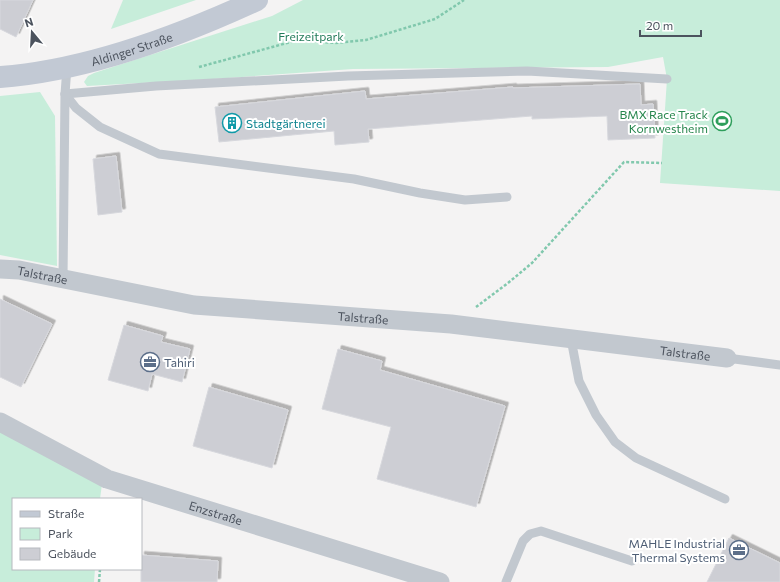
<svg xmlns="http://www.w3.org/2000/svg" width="780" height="582" viewBox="0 0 780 582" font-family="Commissioner,sans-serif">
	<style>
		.green { fill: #c7edda }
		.building { fill: #cdced4; stroke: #d7d8dd; filter: url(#shadow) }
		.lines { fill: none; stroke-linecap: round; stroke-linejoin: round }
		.path { stroke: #81c8ad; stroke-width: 2.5; stroke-dasharray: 3 2; stroke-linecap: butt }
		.lane { stroke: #c2c8cf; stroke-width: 9 }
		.street { stroke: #c2c8cf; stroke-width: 19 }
		.secondary { stroke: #c2c9d4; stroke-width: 22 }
		.labels { text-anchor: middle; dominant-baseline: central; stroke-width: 4; stroke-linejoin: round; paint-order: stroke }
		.park-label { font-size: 12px; fill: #217b59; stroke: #fff }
		.street-label { font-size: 12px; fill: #4c535e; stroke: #fff }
		.leisure-label { font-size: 12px; fill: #27864d; stroke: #fff; text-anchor: end }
		.culture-label { font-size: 12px; fill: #0d838f; stroke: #fff; text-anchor: start }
		.service-label { font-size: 12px; fill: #4e5e75; stroke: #fff; text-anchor: start }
	</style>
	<defs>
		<filter id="shadow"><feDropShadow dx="3.5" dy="-3.5" stdDeviation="0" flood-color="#0004"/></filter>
	</defs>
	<rect width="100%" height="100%" fill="#f4f3f3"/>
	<g class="green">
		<path d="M123,0H196L111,29Z"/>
		<path d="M303,0H780V191L660,183L667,79L663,57L608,67L353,69L214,79L87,86L84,82L88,76L94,73L272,16Z"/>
		<path d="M40,92L55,116L57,266L0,255V96Z"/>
		<path d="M0,431L102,484L100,499H13V569H95L94,582H0Z"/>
	</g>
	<g class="building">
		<path d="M0,0H33L16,37L0,29Z"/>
		<path d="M640,84L641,105L653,104L655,138L608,140L607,116L532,119V116L368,129L369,142L335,145L334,131L219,142L215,107L365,91L366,99L513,87V88Z"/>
		<path d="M116,156L122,212L98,215L93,159Z"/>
		<path d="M0,299L52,324L21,387L0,377Z"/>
		<path d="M124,325L163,336L161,342L190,349L182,382L152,374L148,391L108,380Z"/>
		<path d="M338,349L382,361L380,370L505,406L476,507L377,479L391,427L322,409Z"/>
		<path d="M209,387L288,410L272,468L193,446Z"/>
		<path d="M729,538L780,563V582H707Z"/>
		<path d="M141,555L218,561L217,582H141Z"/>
	</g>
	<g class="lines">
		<g class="path">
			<path d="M199,67L298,40L335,43L366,40L435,19L464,0"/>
			<path d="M476,307L508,283L532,263L624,162L662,163"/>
			<path d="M99,582L100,569"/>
		</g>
		<g class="lane">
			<path d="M65,94L156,86L348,76L527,71L667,79"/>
			<path d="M65,94L76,108L100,127L159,154L354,179L420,193L465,200L507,197"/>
			<path d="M63,279L65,94L67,67"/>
			<path d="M571,339L579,381L596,415L615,442L636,458L725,499"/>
			<path d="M727,358L780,365"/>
			<path d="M506,582L523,541L530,534L541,531L632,561"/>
		</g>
		<g class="street">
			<path id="s1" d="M0,269L19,270L194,305L451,324L727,358"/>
			<path id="s2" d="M0,422L107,479L440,582"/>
		</g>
		<path class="secondary" id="s3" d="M0,77C86,71 179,36 257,0"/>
	</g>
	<defs>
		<symbol id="stadium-ring" viewBox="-11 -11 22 22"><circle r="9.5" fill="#fff" stroke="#2e9e5b" stroke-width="1.5"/><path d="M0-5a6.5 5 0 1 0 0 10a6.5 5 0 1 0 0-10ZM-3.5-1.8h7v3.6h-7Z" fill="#2e9e5b"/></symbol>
		<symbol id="building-ring" viewBox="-11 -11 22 22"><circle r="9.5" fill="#fff" stroke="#0f9aa8" stroke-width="1.5"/><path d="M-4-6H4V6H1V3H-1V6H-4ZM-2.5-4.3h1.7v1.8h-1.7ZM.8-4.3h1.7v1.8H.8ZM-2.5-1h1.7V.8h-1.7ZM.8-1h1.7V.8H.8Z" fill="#0f9aa8"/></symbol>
		<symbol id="office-ring" viewBox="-11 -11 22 22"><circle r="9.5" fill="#fff" stroke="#5c6f8a" stroke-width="1.5"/><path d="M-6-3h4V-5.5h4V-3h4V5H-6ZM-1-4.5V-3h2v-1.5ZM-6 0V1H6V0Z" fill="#5c6f8a"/></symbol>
	</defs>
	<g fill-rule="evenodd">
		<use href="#stadium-ring" x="711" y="110" width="22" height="22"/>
		<use href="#building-ring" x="221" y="112" width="22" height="22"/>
		<use href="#office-ring" x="139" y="351" width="22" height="22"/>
		<use href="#office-ring" x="728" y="539" width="22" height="22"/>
	</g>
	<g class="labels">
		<g class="park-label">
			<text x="311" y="36">Freizeitpark</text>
		</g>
		<g class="street-label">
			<text stroke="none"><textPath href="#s3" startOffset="135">Aldinger Straße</textPath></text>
			<text stroke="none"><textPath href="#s1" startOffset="43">Talstraße</textPath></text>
			<text stroke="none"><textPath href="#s1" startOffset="367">Talstraße</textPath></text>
			<text stroke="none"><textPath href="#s1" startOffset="691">Talstraße</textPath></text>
			<text stroke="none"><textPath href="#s2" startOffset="235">Enzstraße</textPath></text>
		</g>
		<g class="leisure-label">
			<text x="708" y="114">BMX Race Track<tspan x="708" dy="14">Kornwestheim</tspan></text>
		</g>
		<g class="culture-label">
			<text x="246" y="123">Stadtgärtnerei</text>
		</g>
		<g class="service-label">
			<text x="164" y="362">Tahiri</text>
			<text x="725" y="543" text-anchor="end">MAHLE Industrial<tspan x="725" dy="14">Thermal Systems</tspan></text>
		</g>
	</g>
	<rect x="12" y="498" width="130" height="72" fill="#ffffff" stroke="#b7babf"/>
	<rect x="20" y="511" width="20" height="6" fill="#c2c9d4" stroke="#b7babf"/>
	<text x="48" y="518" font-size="12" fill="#4c535e">Straße</text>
	<rect x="20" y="528" width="20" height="12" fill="#c7edda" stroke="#b7babf"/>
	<text x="48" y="538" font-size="12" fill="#4c535e">Park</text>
	<rect x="20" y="548" width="20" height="12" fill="#cdced4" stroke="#b7babf"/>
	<text x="48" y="558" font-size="12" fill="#4c535e">Gebäude</text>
	<g transform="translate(32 32) rotate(342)" stroke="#ffffff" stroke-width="3" paint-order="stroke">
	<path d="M0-3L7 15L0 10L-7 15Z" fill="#4c535e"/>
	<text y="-6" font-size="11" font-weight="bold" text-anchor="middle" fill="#4c535e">N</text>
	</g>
	<path d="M640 30v6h61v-6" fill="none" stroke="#4c535e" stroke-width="2"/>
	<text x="646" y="30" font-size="12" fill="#4c535e" stroke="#ffffff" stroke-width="3" paint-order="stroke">20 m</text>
</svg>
